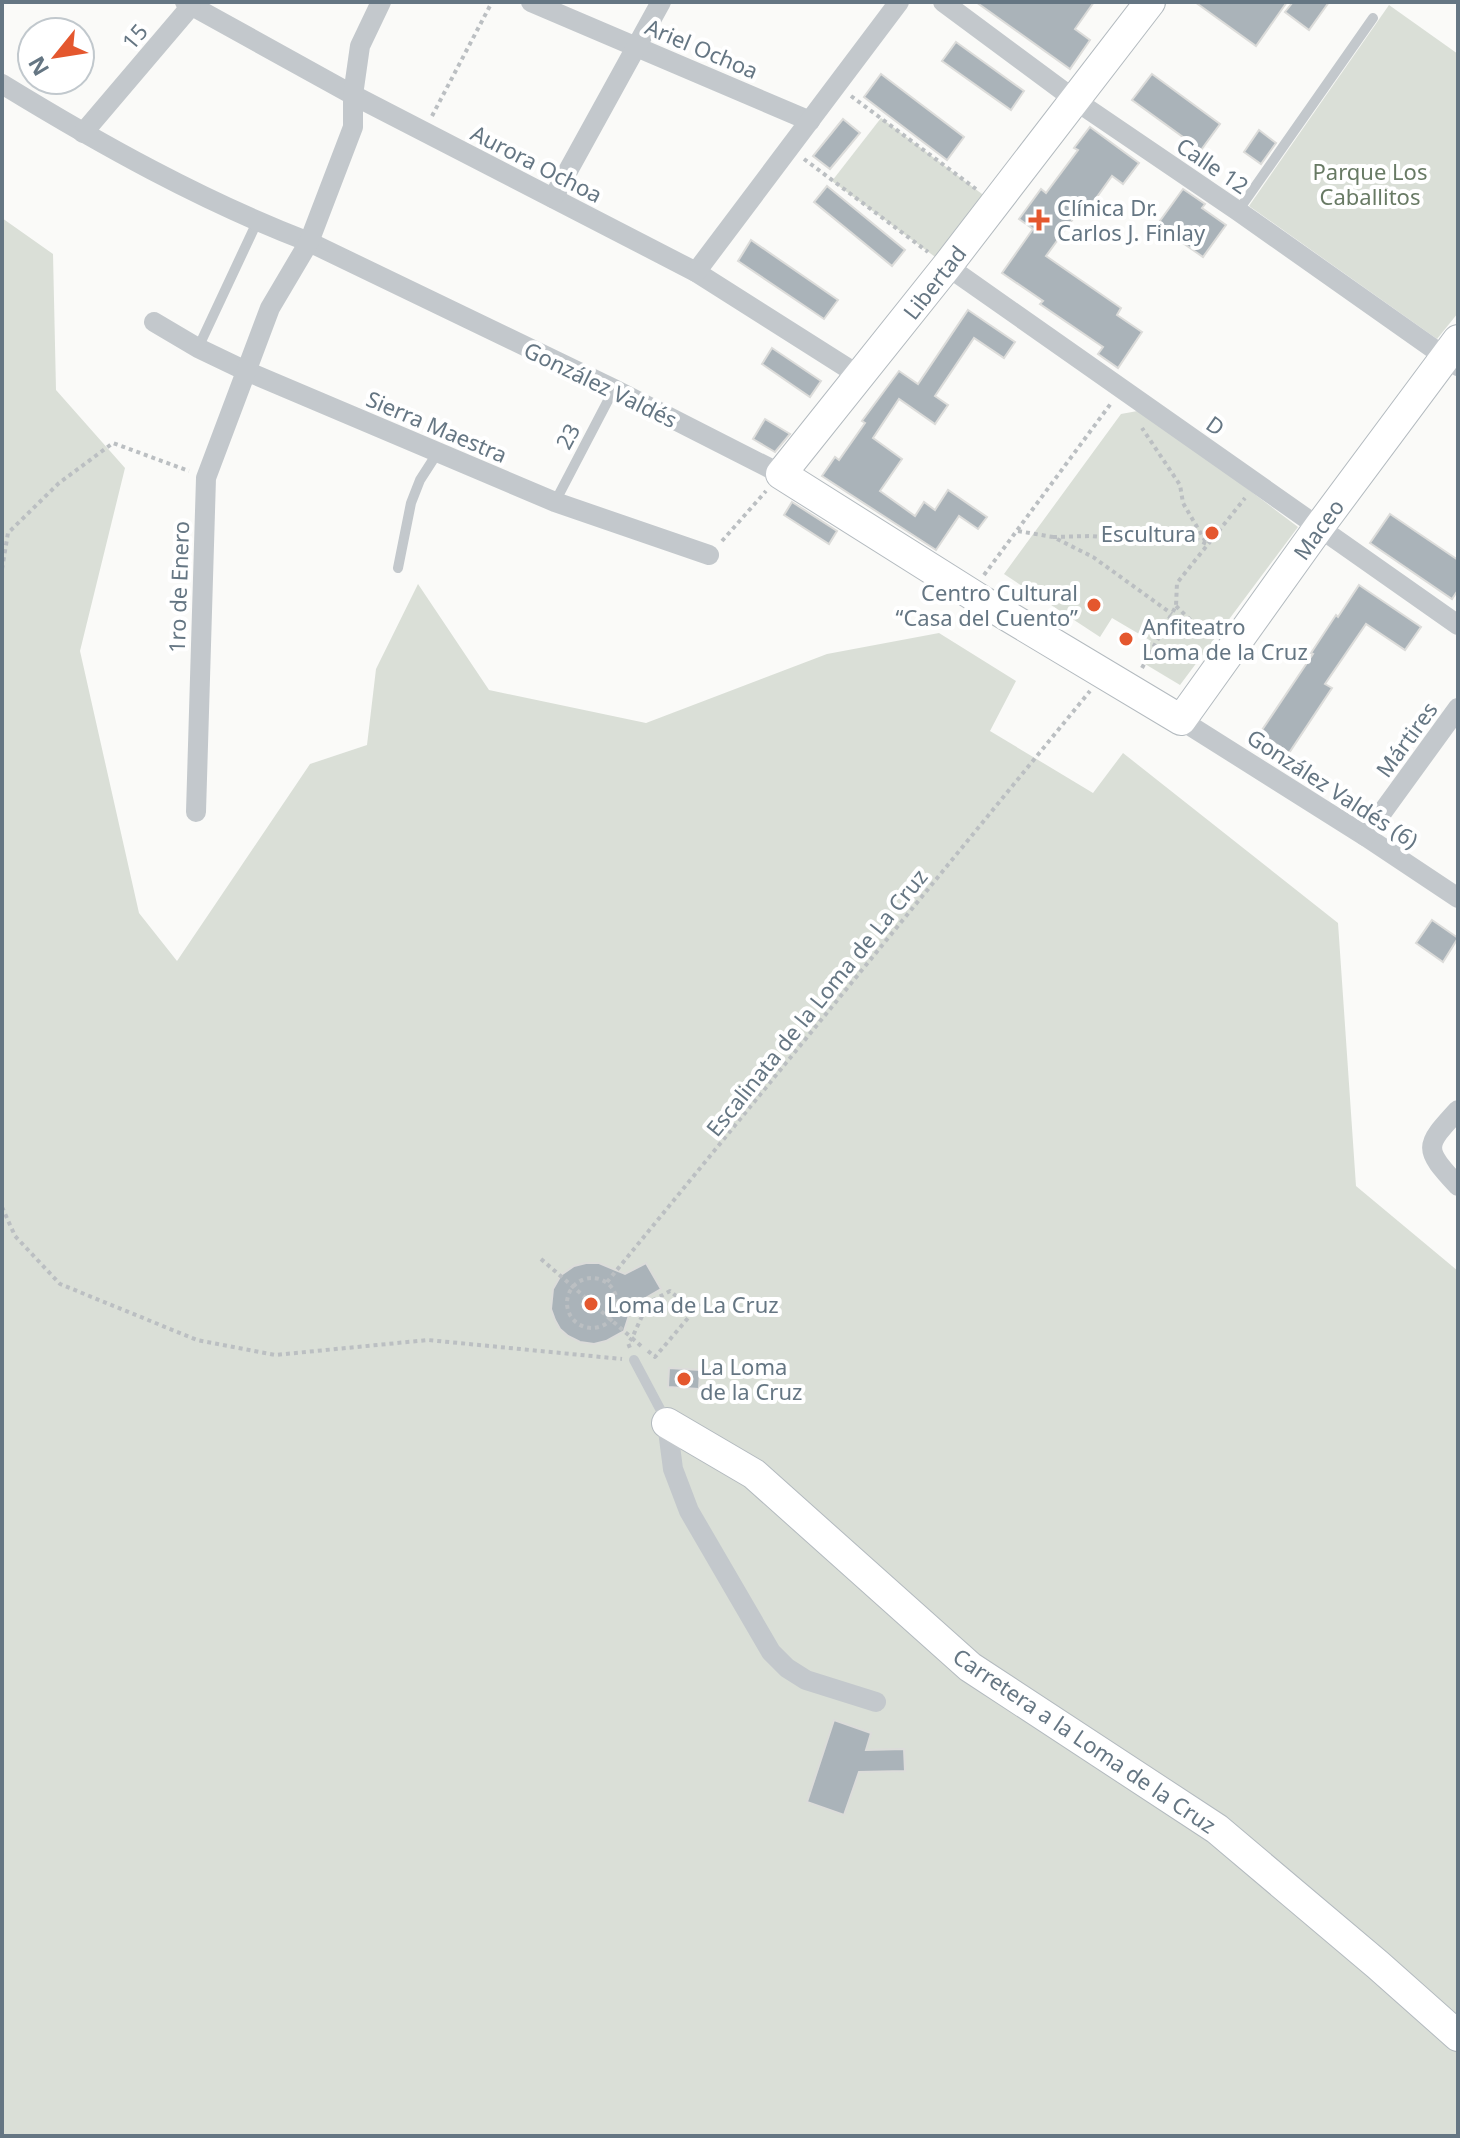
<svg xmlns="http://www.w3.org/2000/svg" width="1460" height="2138" viewBox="0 0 1460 2138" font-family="'Noto Sans',sans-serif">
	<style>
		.green { fill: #dadfd7 }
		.building { fill: #aab3b9; stroke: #dcdcda; stroke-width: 2 }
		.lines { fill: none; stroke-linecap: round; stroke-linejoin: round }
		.secondary-casing { stroke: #b3babf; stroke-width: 32 }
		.path { stroke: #bbbfc2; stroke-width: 4; stroke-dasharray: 4 4; stroke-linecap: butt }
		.lane { stroke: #c3c8cc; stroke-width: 10 }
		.street { stroke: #c3c8cc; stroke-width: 20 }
		.secondary { stroke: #fff; stroke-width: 30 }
		.poi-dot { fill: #e4572e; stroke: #fff; stroke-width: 3 }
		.labels { text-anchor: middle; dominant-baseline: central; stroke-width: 8; stroke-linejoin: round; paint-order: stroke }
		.street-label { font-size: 22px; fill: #657683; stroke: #fff }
		.park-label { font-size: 22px; fill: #687a64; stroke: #fff }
		.poi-label { font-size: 22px; fill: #657683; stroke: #fff; text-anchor: start }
	</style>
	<rect width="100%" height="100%" fill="#fafaf8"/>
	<g class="green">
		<path d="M1389,5L1458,54V313L1437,339L1249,206Z"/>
		<path d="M881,118L986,197L938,259L832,181Z"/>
		<path d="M2,218L53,254L56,390L125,468L80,651L139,913L177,961L310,764L367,745L376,669L418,584L489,690L646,723L827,654L939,633L1016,681L990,731L1093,793L1123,753L1338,923L1356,1186L1458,1271V2136H2Z"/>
		<path d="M1143,410L1298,527L1180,685L1140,661L1151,641L1112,618L1100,637L1004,574L1121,414Z"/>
	</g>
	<g class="building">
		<path d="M976,2H1094L1075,29L1090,40L1070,69Z"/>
		<path d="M1195,2H1287L1256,46Z"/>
		<path d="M1293,2H1329L1309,30L1285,12Z"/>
		<path d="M956,42L1024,91L1011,110L942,61Z"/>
		<path d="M881,74L964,137L947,160L864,97Z"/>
		<path d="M1152,74L1220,124L1201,150L1132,100Z"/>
		<path d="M843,119L860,133L830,169L813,156Z"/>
		<path d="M1090,127L1139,163L1123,184L1112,176L1089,208L1084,204L1046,256L1121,308L1117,315L1142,332L1118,368L1098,354L1103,347L1040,304L1043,301L1002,273L1033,229L1019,219L1041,189L1046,193L1078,150L1074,148Z"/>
		<path d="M1259,130L1276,143L1261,164L1244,152Z"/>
		<path d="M827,186L905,250L892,266L814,202Z"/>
		<path d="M1183,189L1205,204L1202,208L1226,225L1203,257L1157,225Z"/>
		<path d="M751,240L838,300L824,319L738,261Z"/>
		<path d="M968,310L1015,342L1004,358L974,338L935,396L948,405L935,424L899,399L873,438L902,459L880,491L915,516L924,502L935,510L948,490L987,517L978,529L959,516L936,550L822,476L835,457L839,460L865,423L862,421L899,371L918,384Z"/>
		<path d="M772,348L821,381L810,397L762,364Z"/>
		<path d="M765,419L790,434L775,452L753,439Z"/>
		<path d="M792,502L837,531L829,544L784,515Z"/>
		<path d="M1390,514L1458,560V590L1452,599L1370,543Z"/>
		<path d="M1359,585L1421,627L1405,650L1366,624L1325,684L1332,688L1289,753L1260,733L1313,654L1311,653L1336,615L1338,617Z"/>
		<path d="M1432,920L1458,938L1443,962L1416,943Z"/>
		<path d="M586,1263H599L625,1274L646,1263L661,1289L632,1306L624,1331L606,1341L594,1344L580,1342L568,1336L560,1329L555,1320L551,1309L553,1289L561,1275L574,1266Z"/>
		<path d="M669,1368L700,1370L699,1389L668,1387Z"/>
		<path d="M834,1720L871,1733L866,1750L904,1749L905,1771L859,1772L844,1815L807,1802Z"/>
	</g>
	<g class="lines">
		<defs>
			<g id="secondary">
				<path d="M1150,2L947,266L781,474L984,602L1181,720L1319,527L1458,340"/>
				<path d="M667,1423L754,1474L970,1667L1217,1829L1378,1965L1458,2036"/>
			</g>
		</defs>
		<use href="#secondary" class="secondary-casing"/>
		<g class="path">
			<path d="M851,96L976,189"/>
			<path d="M432,116L492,2"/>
			<path d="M804,159L928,252"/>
			<path d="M1018,531L1053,537L1093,557L1172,614"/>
			<path d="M1053,537L1091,536L1140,541L1185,534L1207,544L1183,503L1180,485L1142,428"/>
			<path d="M722,541L766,491"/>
			<path d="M2,569L8,533L59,483L113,443L189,471"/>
			<path d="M984,575L1112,402"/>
			<path d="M1176,606L1209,638"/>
			<path d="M1142,668L1176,606L1177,583L1245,498"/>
			<path d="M2,1207L15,1236L60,1284L197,1340L275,1355L428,1340L622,1359"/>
			<path d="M541,1259L632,1338L628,1343L630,1348"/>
			<circle cx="592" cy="1303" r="25"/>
			<path d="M607,1282L1090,691"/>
			<path d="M641,1346L632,1338L648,1303L670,1291L694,1311L701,1302"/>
			<path d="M648,1351L655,1357L694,1311"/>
		</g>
		<g class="lane">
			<path d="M1238,211L1373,18"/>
			<path d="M198,348L257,222"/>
			<path d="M555,502L614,389"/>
			<path d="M398,568L411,503L420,480L438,452"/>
			<path d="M634,1360L667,1422"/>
		</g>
		<g class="street">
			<path d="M185,2L353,95L696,272L860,376"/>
			<path d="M531,2L810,121"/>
			<path d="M943,2L1082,105L1238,211L1458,366"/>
			<path d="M2,84C100,144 202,201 309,242L614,389L781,474"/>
			<path d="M83,133L191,6"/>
			<path d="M553,198L661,2"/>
			<path d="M947,266L1458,625"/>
			<path d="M696,272L899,2"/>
			<path d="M154,322L198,348L246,371L555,502L709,555"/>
			<path d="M1181,720L1365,836L1458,898"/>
			<path d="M196,812L206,478L270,308L309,242L353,127V95L360,46L381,2"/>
			<path d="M1365,836L1458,708"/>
			<path d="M1458,1110C1424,1147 1423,1148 1458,1186"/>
			<path d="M667,1423L673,1469L689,1511L771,1652L787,1668L806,1680L876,1702"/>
		</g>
		<use href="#secondary" class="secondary"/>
	</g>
	<g class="poi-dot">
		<path d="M1035 208h8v8h8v8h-8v8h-8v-8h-8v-8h8z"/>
		<circle cx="1212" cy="533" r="8"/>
		<circle cx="1094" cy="605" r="8"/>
		<circle cx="1126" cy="639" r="8"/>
		<circle cx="591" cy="1304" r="8"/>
		<circle cx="684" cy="1379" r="8"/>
	</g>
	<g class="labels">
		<g class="street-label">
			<text transform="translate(134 36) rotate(-50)">15</text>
			<text transform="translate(702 48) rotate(23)">Ariel Ochoa</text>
			<text transform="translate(537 163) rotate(27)">Aurora Ochoa</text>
			<text transform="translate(1213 165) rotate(34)">Calle 12</text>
			<text transform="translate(934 282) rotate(-52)">Libertad</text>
			<text transform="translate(601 384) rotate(26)">González Valdés</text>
			<text transform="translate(1216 425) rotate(35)">D</text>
			<text transform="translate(437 426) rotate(23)">Sierra Maestra</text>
			<text transform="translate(567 436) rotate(-62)">23</text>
			<text transform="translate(1318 529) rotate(-54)">Maceo</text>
			<text transform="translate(178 587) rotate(-88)">1ro de Enero</text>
			<text transform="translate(1406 739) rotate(-54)">Mártires</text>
			<text transform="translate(1333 788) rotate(33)">González Valdés (6)</text>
			<text transform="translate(816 1002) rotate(-51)">Escalinata de la Loma de La Cruz</text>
			<text transform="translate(1085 1740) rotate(34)">Carretera a la Loma de la Cruz</text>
		</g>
		<g class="park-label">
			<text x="1370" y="171">Parque Los<tspan x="1370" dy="25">Caballitos</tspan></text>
		</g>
		<g class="poi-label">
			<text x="1057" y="207">Clínica Dr.<tspan x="1057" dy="25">Carlos J. Finlay</tspan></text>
			<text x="1196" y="533" text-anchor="end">Escultura</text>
			<text x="1078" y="592" text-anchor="end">Centro Cultural<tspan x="1078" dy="25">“Casa del Cuento”</tspan></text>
			<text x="1142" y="626">Anfiteatro<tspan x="1142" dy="25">Loma de la Cruz</tspan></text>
			<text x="607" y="1304">Loma de La Cruz</text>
			<text x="700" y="1366">La Loma<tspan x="700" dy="25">de la Cruz</tspan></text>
		</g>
	</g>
	<rect width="1460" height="2138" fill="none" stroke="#657683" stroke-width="8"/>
	<g transform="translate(56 56) rotate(240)"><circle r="38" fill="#ffffff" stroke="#c1c8cd" stroke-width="2"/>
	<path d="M0-6L14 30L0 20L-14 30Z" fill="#e4572e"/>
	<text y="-12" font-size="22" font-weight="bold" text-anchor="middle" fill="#657683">N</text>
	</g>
</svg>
